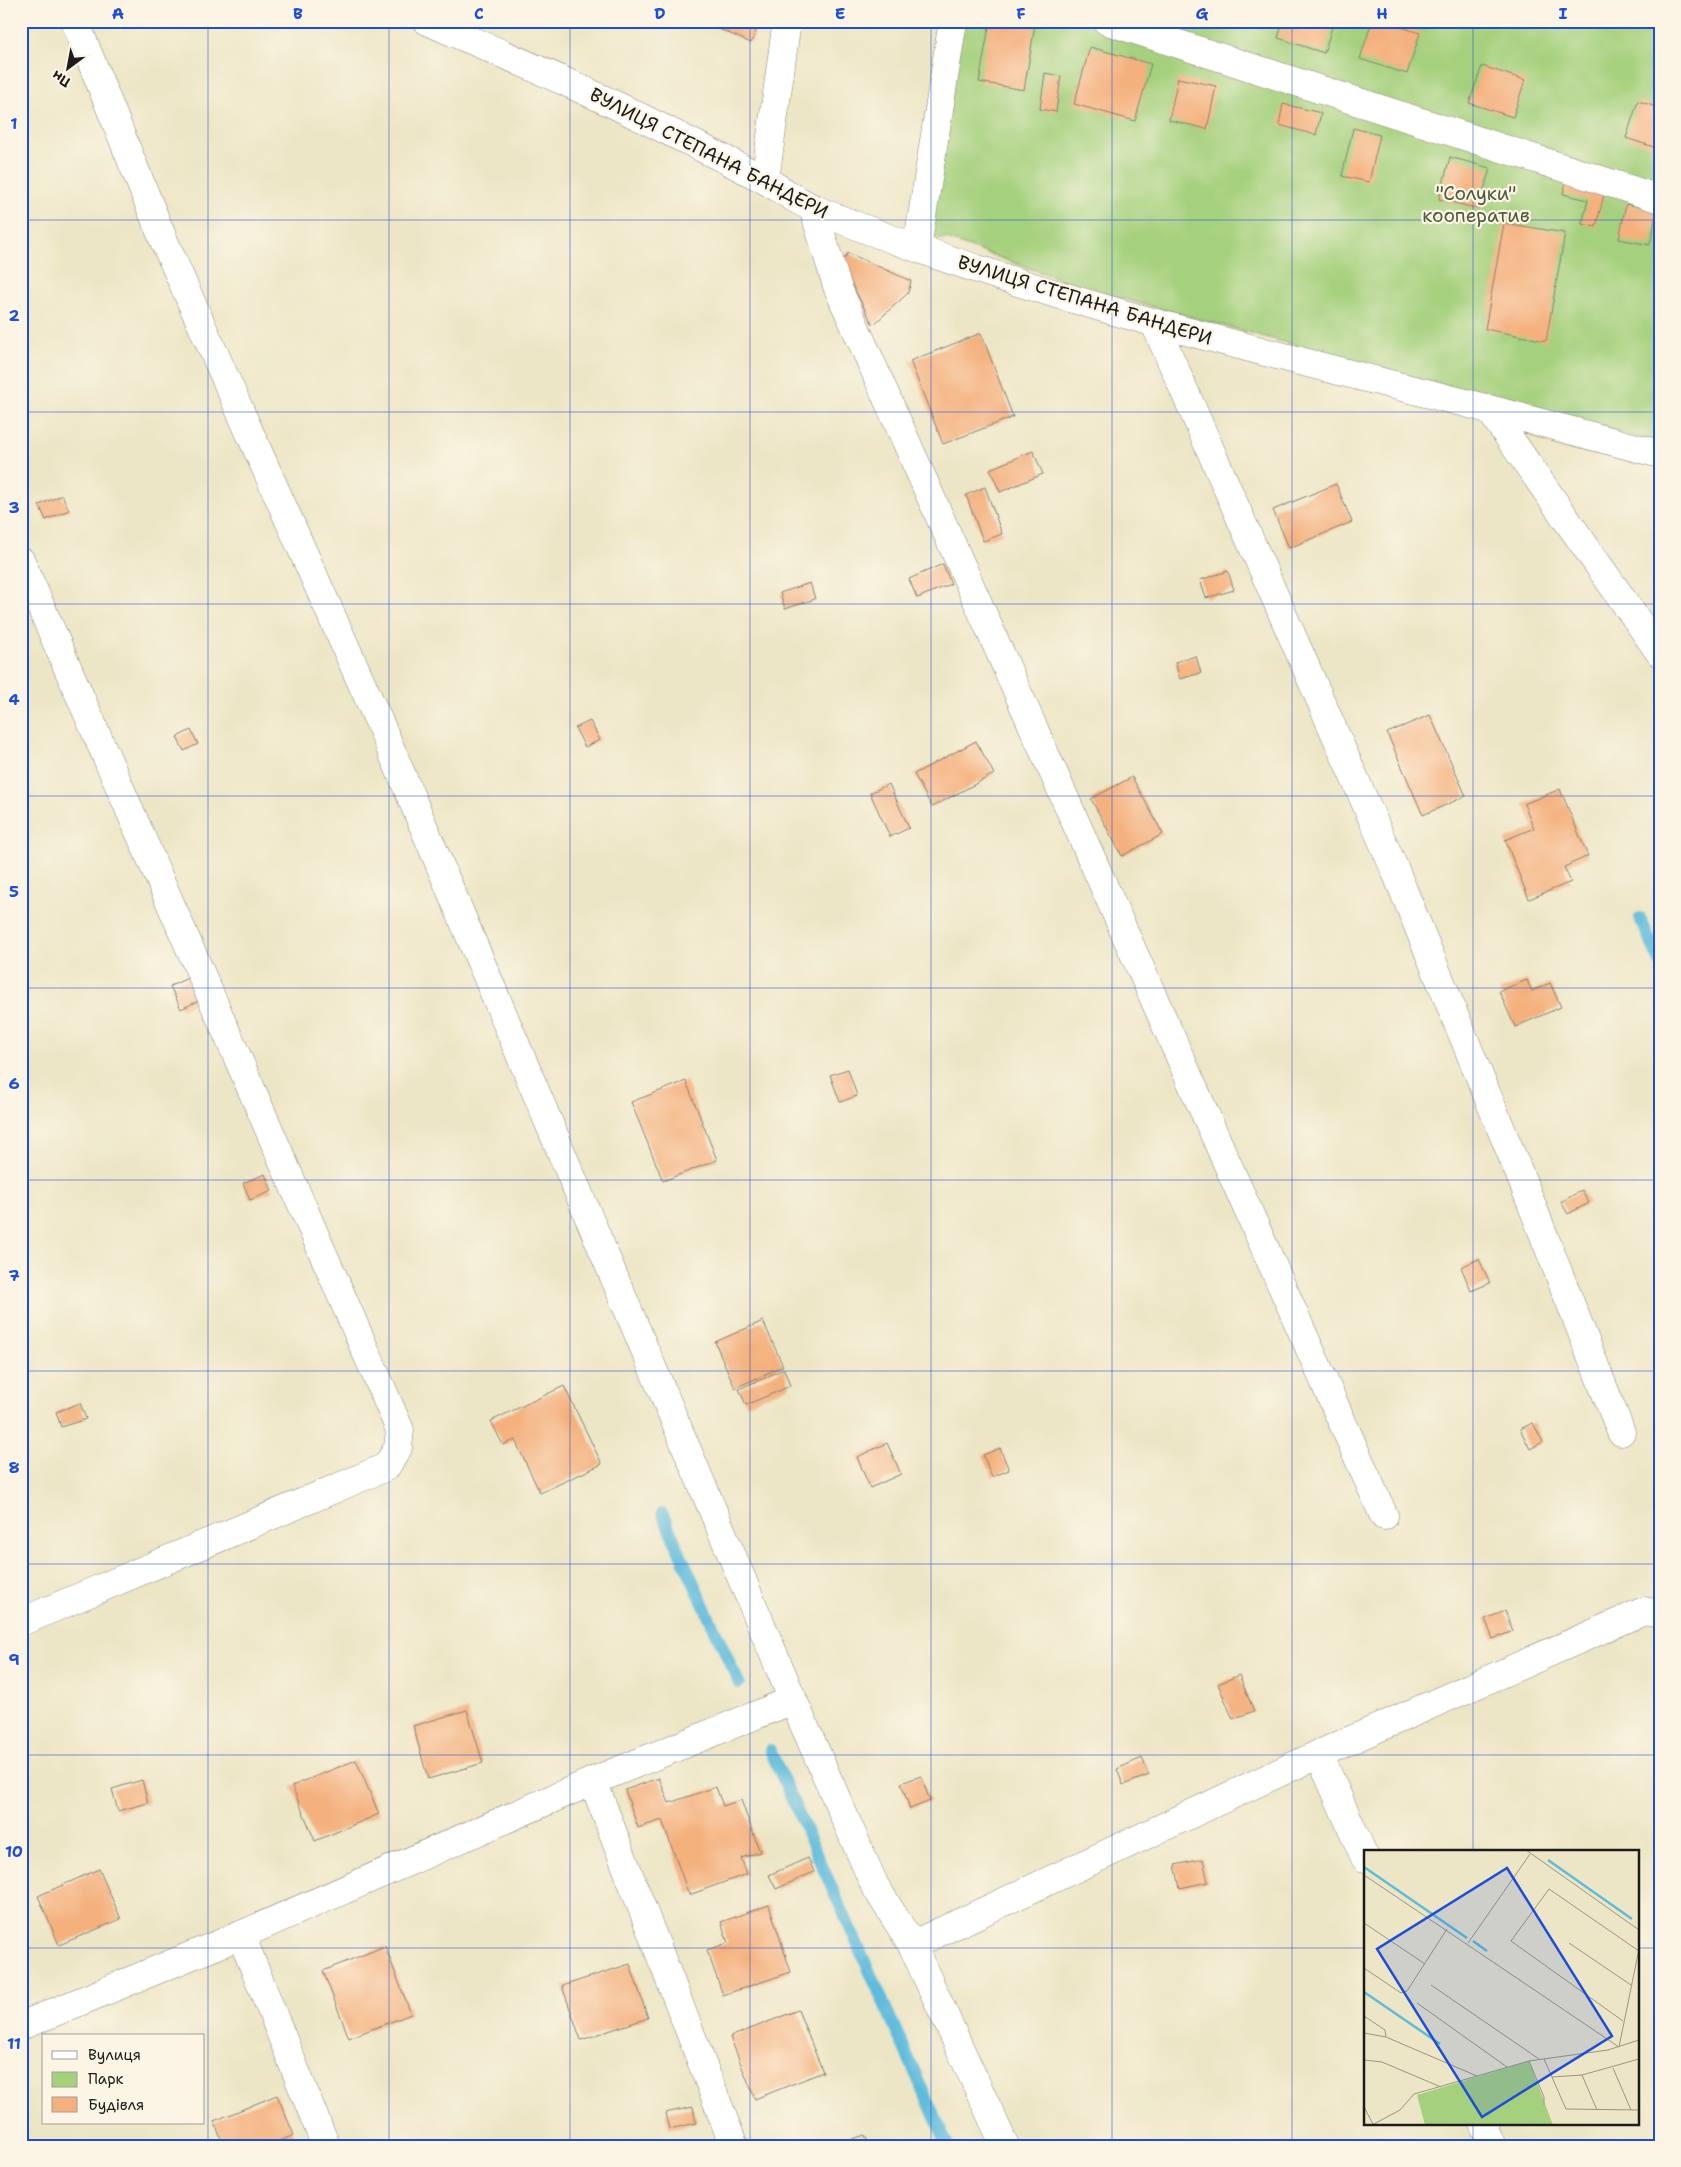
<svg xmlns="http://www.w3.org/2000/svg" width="1681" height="2167" viewBox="0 0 1681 2167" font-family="'Shantell Sans',sans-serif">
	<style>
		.green { fill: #a5d07d; stroke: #60764c }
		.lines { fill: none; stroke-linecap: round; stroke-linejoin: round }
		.stream { stroke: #5ebbdc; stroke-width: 12 }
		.building { fill: #f4b17e }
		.minor-casing { stroke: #848171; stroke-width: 29 }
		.minor { stroke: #fff; stroke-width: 28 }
		.grid { fill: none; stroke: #1d4ed8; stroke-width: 1; stroke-opacity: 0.55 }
		.labels { text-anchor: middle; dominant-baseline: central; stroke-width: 4.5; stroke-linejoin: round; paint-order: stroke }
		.street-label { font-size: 19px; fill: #1c1c1c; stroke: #fcf5e5 }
		.park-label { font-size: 19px; fill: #4c5b3e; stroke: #fcf5e5 }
		.inset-river { fill: none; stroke: #5ebbdc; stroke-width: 2.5 }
		.inset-road { fill: none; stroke: #999582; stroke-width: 1 }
		.view { fill: #1d4ed8; fill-opacity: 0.15; stroke: #1d4ed8; stroke-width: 2.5 }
		.inset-edge { fill: none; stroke: #1c1c1c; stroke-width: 2.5 }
		.neatline { fill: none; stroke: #1d4ed8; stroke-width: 2 }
		.grid-label { font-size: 16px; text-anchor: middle; font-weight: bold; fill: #1d4ed8 }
	</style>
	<rect width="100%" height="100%" fill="#fcf5e5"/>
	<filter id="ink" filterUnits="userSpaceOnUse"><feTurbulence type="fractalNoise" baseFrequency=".02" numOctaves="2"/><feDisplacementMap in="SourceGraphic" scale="10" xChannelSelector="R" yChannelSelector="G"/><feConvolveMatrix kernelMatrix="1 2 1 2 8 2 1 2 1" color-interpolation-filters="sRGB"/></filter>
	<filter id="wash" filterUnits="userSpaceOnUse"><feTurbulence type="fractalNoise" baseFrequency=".0096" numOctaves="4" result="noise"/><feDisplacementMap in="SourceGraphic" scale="20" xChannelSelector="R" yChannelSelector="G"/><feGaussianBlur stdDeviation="1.12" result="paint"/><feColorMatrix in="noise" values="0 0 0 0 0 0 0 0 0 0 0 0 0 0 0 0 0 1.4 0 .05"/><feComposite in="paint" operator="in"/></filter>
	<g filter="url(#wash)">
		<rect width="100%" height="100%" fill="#ede6c6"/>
		<path class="green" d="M960,21H1660V443L1094,291L944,238L917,248Z"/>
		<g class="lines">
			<g class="stream">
				<path d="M1640,918L1660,962"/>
				<path d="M662,1513L739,1683"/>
				<path d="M770,1750L948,2146"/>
			</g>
		</g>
		<g id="blocks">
			<g class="building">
				<path d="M701,21H760L751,43Z"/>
				<path d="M990,21H1016L1035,25L1024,90L979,82Z"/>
				<path d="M1219,21H1236L1234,26Z"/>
				<path d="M1283,21H1334L1324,53L1278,38Z"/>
				<path d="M1372,21H1382L1420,33L1407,74L1360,59Z"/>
				<path d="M1090,47L1151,64L1135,121L1074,104Z"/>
				<path d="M1482,66L1525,80L1513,117L1469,103Z"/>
				<path d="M1045,73L1061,76L1056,112L1040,109Z"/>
				<path d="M1178,78L1216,86L1207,129L1169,120Z"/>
				<path d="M1638,101L1660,108V149L1626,138Z"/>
				<path d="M1283,104L1321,113L1316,135L1279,125Z"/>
				<path d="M1353,128L1380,135L1369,182L1342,176Z"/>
				<path d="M1450,157L1490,168L1479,209L1439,199Z"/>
				<path d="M1567,176L1606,186L1596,227L1582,224L1588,200L1563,194Z"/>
				<path d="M1626,204L1657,210L1650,245L1619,239Z"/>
				<path d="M1504,223L1565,233L1546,341L1485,329Z"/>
				<path d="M848,253L911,281L908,293L873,325L841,263Z"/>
				<path d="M981,333L1013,417L943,444L910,361Z"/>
				<path d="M1033,451L1043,474L1000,492L990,469Z"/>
				<path d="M1336,484L1352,522L1289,548L1273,510Z"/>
				<path d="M985,487L1002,534L983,541L966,495Z"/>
				<path d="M62,495L69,510L46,520L39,505Z"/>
				<path d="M943,564L951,584L917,598L909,579Z"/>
				<path d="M1228,571L1234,590L1206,598L1200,580Z"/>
				<path d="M810,583L815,599L785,609L780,593Z"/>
				<path d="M1196,656L1201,673L1180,679L1175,662Z"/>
				<path d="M1430,715L1466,796L1423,815L1387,733Z"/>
				<path d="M590,721L600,740L585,747L575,728Z"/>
				<path d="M191,730L198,744L184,751L177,737Z"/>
				<path d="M976,741L994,774L932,807L914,774Z"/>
				<path d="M1132,777L1163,834L1122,856L1091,799Z"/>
				<path d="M889,784L909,828L890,837L870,793Z"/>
				<path d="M1560,789L1588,856L1564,867L1571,882L1529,899L1505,840L1534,828L1524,804Z"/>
				<path d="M195,975L205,998L181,1009L170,986Z"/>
				<path d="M1527,980L1532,991L1550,983L1561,1007L1515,1027L1499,991Z"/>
				<path d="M848,1069L857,1096L840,1102L830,1075Z"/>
				<path d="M686,1081L717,1160L663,1181L631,1102Z"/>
				<path d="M265,1174L272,1191L250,1200L243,1183Z"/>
				<path d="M1582,1190L1589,1203L1568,1214L1561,1202Z"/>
				<path d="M1479,1259L1490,1283L1471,1291L1461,1267Z"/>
				<path d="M763,1321L783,1366L735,1388L715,1342Z"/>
				<path d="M784,1369L790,1386L746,1405L739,1389Z"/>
				<path d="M564,1386L602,1464L540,1493L515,1440L503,1445L491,1421Z"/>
				<path d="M80,1403L86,1419L61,1427L56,1412Z"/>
				<path d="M1533,1423L1543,1442L1530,1449L1520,1429Z"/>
				<path d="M887,1443L901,1474L870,1488L857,1457Z"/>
				<path d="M1000,1448L1009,1470L992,1477L983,1455Z"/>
				<path d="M1505,1611L1513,1631L1493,1639L1485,1619Z"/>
				<path d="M1239,1675L1254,1711L1233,1719L1218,1684Z"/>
				<path d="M467,1710L483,1763L428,1779L413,1726Z"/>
				<path d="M1142,1758L1149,1775L1123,1785L1117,1769Z"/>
				<path d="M356,1760L379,1814L315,1841L292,1786Z"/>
				<path d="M921,1776L930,1801L910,1809L901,1783Z"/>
				<path d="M659,1778L669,1803L716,1787L723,1806L741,1800L760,1852L741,1858L747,1874L689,1895L662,1820L638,1828L625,1790Z"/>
				<path d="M142,1780L148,1803L118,1811L112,1789Z"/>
				<path d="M808,1858L814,1872L776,1889L769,1875Z"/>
				<path d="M1203,1859L1208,1882L1180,1888L1175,1865Z"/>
				<path d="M99,1869L121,1919L59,1945L38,1896Z"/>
				<path d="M769,1905L791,1972L723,1995L707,1950L728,1943L721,1922Z"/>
				<path d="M385,1946L411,2014L349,2038L323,1971Z"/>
				<path d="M630,1964L648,2018L581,2040L562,1986Z"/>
				<path d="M798,2010L823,2072L755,2099L730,2037Z"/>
				<path d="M277,2095L294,2135L267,2146H224L214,2121Z"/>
				<path d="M693,2107L696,2123L669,2129L665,2113Z"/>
				<path d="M865,2135L869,2146H834V2145Z"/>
			</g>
		</g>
	</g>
	<g filter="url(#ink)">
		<use href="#blocks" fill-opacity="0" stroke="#848171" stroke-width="1"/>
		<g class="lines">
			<defs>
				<g id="minor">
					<path d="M75,21L164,241L384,733L793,1700L875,1886L912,1945L1005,2146"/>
					<path d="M427,21C507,56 588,90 666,130C698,146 731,162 763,179C781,189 798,202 817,210C1034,299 1262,351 1489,409L1660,653"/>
					<path d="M1107,21L1660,199"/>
					<path d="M765,180L787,21"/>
					<path d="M813,208L837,286L1384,1516"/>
					<path d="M917,248L953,21"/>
					<path d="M1155,324L1395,870L1522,1180L1621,1432"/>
					<path d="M1489,409L1660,454"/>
					<path d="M21,561L400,1430L398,1448L386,1467L21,1622"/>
					<path d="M1319,1754L1365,1858"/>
					<path d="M593,1781L734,2146"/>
					<path d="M241,1935L326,2146"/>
					<path d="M912,1945L1319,1754L1644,1611L1660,1614"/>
					<path d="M21,2026L241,1935L593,1781L793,1700"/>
					<path d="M1483,2123L1493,2146"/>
				</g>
			</defs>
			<use href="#minor" class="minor-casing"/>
			<use href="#minor" class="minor"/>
		</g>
	</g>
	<path class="grid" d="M208,21V2146M389,21V2146M570,21V2146M750,21V2146M931,21V2146M1112,21V2146M1292,21V2146M1473,21V1851M21,220H1660M21,412H1660M21,604H1660M21,796H1660M21,988H1660M21,1180H1660M21,1371H1660M21,1564H1660M21,1755H1660M21,1948H1365M1637,1948H1660M1473,2123V2146"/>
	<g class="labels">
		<g class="street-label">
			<text transform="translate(709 153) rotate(27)">ВУЛИЦЯ СТЕПАНА БАНДЕРИ</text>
			<text transform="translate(1085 300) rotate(17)">ВУЛИЦЯ СТЕПАНА БАНДЕРИ</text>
		</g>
		<g class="park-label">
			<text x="1476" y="193">"Солуки"<tspan x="1476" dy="22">кооператив</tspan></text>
		</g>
	</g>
	<g transform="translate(1364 1850)">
		<rect width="275" height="275" fill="#ede6c6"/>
		<path d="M165,211L189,275H61L53,245Z" fill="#a5d07d"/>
		<path class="inset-river" d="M184,10L268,69M0,17L103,88M109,91L123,101M0,142L76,194"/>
		<path class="inset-road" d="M162,0L275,80M0,25L255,197L275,99M0,73L61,114M104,93L166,4M205,93L267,135M0,118L37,143L43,141L83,79M67,135L175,209M53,153L143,217M0,166L21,180L22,187M259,171L147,91L185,39L275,101M0,183L22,187L113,226L165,211L244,200L275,190M180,209L202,259L275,260M0,210L18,212L77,237M165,211L180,247V255M249,218L267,260M218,225L233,260M188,227L218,225L275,209M0,257L9,274M8,275L36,260L50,244L113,226"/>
		<path class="view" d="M143,18L248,186L118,267L13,99Z"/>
		<rect width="275" height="275" class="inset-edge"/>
	</g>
	<rect width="1681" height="2167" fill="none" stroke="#fcf5e5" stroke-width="55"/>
	<rect x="42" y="2034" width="162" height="90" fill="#fcf5e5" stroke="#a29e95"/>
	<rect x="52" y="2051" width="25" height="8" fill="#ffffff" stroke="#a29e95"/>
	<text x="88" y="2060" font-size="15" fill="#1c1c1c">Вулиця</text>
	<rect x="52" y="2072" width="25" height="15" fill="#a5d07d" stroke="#a29e95"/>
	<text x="88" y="2084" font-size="15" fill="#1c1c1c">Парк</text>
	<rect x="52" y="2097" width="25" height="15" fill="#f4b17e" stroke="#a29e95"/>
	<text x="88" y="2110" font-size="15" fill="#1c1c1c">Будівля</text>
	<g transform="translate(68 68) rotate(212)" stroke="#fcf5e5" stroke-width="4" paint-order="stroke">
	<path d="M0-4L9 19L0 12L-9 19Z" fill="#1c1c1c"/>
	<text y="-8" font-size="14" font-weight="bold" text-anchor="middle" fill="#1c1c1c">Пн</text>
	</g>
	<rect x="28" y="28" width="1626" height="2112" class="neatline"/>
	<g class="grid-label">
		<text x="118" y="19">A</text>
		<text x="298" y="19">B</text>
		<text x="479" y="19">C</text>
		<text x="660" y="19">D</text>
		<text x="840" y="19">E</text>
		<text x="1021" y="19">F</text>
		<text x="1202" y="19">G</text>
		<text x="1382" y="19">H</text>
		<text x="1563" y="19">I</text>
		<text x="14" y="129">1</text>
		<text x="14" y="321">2</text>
		<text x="14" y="513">3</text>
		<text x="14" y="705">4</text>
		<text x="14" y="897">5</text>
		<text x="14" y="1089">6</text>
		<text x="14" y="1281">7</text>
		<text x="14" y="1473">8</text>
		<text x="14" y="1665">9</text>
		<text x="14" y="1857">10</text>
		<text x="14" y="2049">11</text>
	</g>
</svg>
